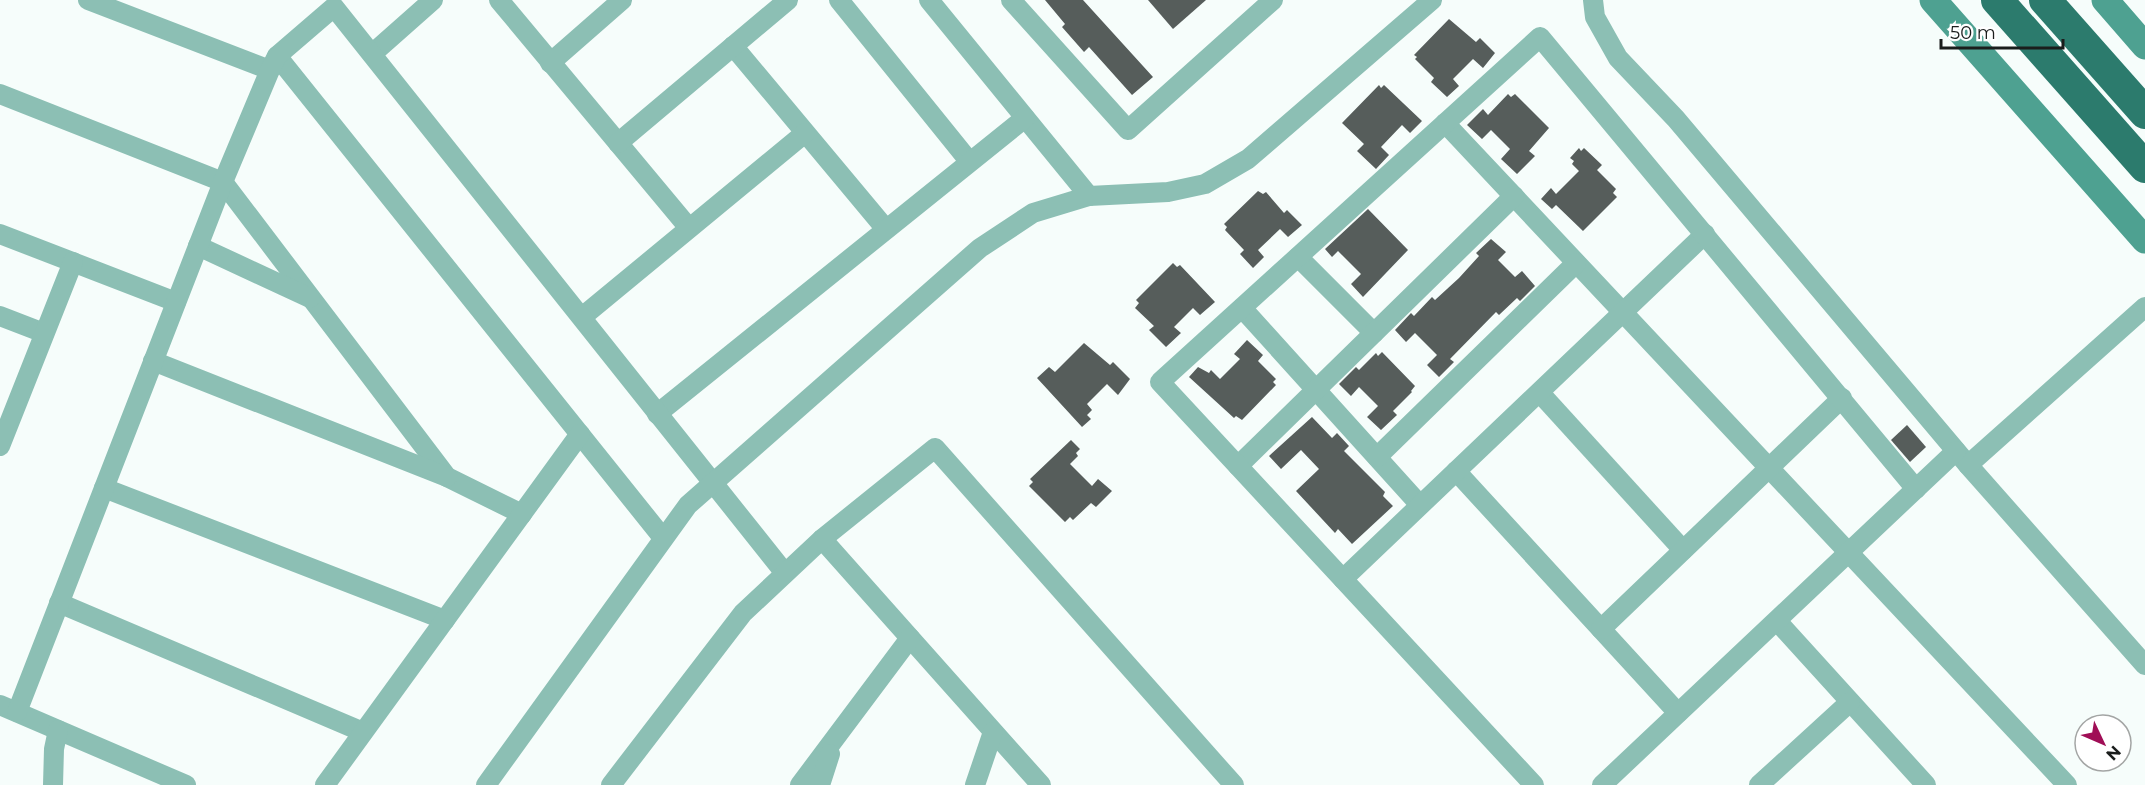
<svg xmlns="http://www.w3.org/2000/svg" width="2145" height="785" viewBox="0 0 2145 785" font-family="Montserrat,sans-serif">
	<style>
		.building { fill: #565d5b }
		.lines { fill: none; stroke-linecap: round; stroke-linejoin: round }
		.minor { stroke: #8cbfb4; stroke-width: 20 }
		.secondary { stroke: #4ea191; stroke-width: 27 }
		.trunk { stroke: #2c7b6d; stroke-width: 32 }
	</style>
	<rect width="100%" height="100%" fill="#f6fdfb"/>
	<g class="building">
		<path d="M1045,0H1083L1153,77L1132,95L1089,47L1084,52L1062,27L1065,24Z"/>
		<path d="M1148,0H1206L1173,29Z"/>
		<path d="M1449,19L1476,42L1480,38L1495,53L1483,68L1473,59L1453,79L1459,86L1447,97L1431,82L1434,78L1415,59L1417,57L1414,55Z"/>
		<path d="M1379,85L1381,88L1384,85L1422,121L1410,133L1402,125L1381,147L1389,155L1376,169L1357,151L1364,144L1342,123Z"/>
		<path d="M1508,94L1511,97L1515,94L1549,128L1529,151L1535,156L1517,174L1501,159L1510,149L1491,130L1482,139L1467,125L1483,109L1488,115Z"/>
		<path d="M1579,148L1581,151L1584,148L1602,165L1597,170L1616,189L1613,193L1617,197L1583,231L1556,205L1552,209L1541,199L1551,188L1556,194L1579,171L1572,164L1574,161L1570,158Z"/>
		<path d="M1258,191L1263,194L1266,192L1284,213L1287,210L1302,225L1288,237L1280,229L1258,250L1264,257L1253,268L1240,254L1244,250L1225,230L1227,227L1224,224Z"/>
		<path d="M1368,209L1408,250L1363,297L1351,284L1361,274L1338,251L1332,257L1325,249Z"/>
		<path d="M1491,239L1506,252L1498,260L1515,277L1522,271L1535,286L1520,301L1517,298L1499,315L1496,312L1450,359L1454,362L1439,377L1427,365L1437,355L1415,333L1406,342L1395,330L1411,313L1414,316L1432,297L1435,300L1459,278L1479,256L1476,253Z"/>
		<path d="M1173,263L1177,267L1180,265L1215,302L1200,315L1193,308L1174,327L1181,333L1166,347L1149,330L1154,326L1135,308L1139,303L1136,300Z"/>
		<path d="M1247,340L1263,355L1258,361L1276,379L1273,382L1276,385L1242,420L1236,416L1234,418L1189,377L1198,367L1209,373L1211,370L1220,379L1240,359L1234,354Z"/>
		<path d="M1084,343L1110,365L1113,362L1130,379L1118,395L1107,384L1087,404L1092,410L1087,415L1091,419L1082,427L1037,378L1049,367L1055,372Z"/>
		<path d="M1382,352L1415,386L1411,391L1412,392L1393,411L1397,415L1381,430L1367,417L1378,406L1359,387L1351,396L1339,384L1356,367L1359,370L1376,353L1378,356Z"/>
		<path d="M1312,417L1332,438L1337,433L1349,446L1344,451L1385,492L1383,496L1393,506L1352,544L1338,529L1335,533L1296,491L1319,469L1301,450L1281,469L1269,456Z"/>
		<path d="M1907,425L1926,447L1910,462L1891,440Z"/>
		<path d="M1071,440L1080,449L1076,453L1078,456L1070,464L1092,486L1098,479L1112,491L1096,507L1091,503L1073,520L1070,517L1065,522L1029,486L1033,482L1030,479Z"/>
	</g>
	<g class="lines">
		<g class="minor">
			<path d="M88,0L270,70"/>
			<path d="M499,0L689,228"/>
			<path d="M839,0L969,161"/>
			<path d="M929,0L1089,196"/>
			<path d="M1011,0L1128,130L1273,0"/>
			<path d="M1593,0L1595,17L1618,58L1676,119L1968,465L2145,665"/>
			<path d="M733,46L885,228"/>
			<path d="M372,54L433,0"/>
			<path d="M277,56L663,538"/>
			<path d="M550,63L622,0"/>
			<path d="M0,94L223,182L447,477L522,514"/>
			<path d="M1445,123L2067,785"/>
			<path d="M618,143L788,0"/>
			<path d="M0,234L176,302"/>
			<path d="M198,246L310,298"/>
			<path d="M1298,257L1374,333"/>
			<path d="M1242,308L1420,505"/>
			<path d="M0,316L44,333"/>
			<path d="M582,317L805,133"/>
			<path d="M153,361L447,477"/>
			<path d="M1540,393L1683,550"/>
			<path d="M657,414L1025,118"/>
			<path d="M0,446L73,262"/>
			<path d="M1377,457L1576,263"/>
			<path d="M1968,465L2145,307"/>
			<path d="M1238,466L1514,196"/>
			<path d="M1456,471L1678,713"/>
			<path d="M104,488L445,620"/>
			<path d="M822,539L1041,785"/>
			<path d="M1343,579L1705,234"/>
			<path d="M59,603L363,732"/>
			<path d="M1777,621L1926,785"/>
			<path d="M1601,629L1842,398"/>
			<path d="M0,705L186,785"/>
			<path d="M17,712L223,182L270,70L277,56L334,7L784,572"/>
			<path d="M53,785L54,749L58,730"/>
			<path d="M325,785L580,434"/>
			<path d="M486,785L688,505L980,248L1033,213L1089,196L1168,192L1205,184L1248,159L1432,0"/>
			<path d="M611,785L743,613L822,539L935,448L1234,785"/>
			<path d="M800,785L910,638"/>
			<path d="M820,785L830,754"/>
			<path d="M975,785L993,732"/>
			<path d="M1534,785L1160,382L1540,37L1916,489"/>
			<path d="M1602,785L1956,451"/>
			<path d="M1759,785L1850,702"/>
		</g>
		<g class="secondary">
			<path d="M1933,0L2145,240"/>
			<path d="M2105,0L2145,46"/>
		</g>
		<g class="trunk">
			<path d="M1997,0L2145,167"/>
			<path d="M2045,0L2145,113"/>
		</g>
	</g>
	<g transform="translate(2103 743) rotate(134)"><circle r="28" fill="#ffffff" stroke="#a3a5a4" stroke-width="1.5"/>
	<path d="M0-4.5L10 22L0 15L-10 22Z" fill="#a00e56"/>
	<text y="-9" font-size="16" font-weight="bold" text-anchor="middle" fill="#1a1d1c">N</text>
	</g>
	<path d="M1941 39v9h122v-9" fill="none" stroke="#1a1d1c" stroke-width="3"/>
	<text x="1950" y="39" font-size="18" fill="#1a1d1c" stroke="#ffffff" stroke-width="4.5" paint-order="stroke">50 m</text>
</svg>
